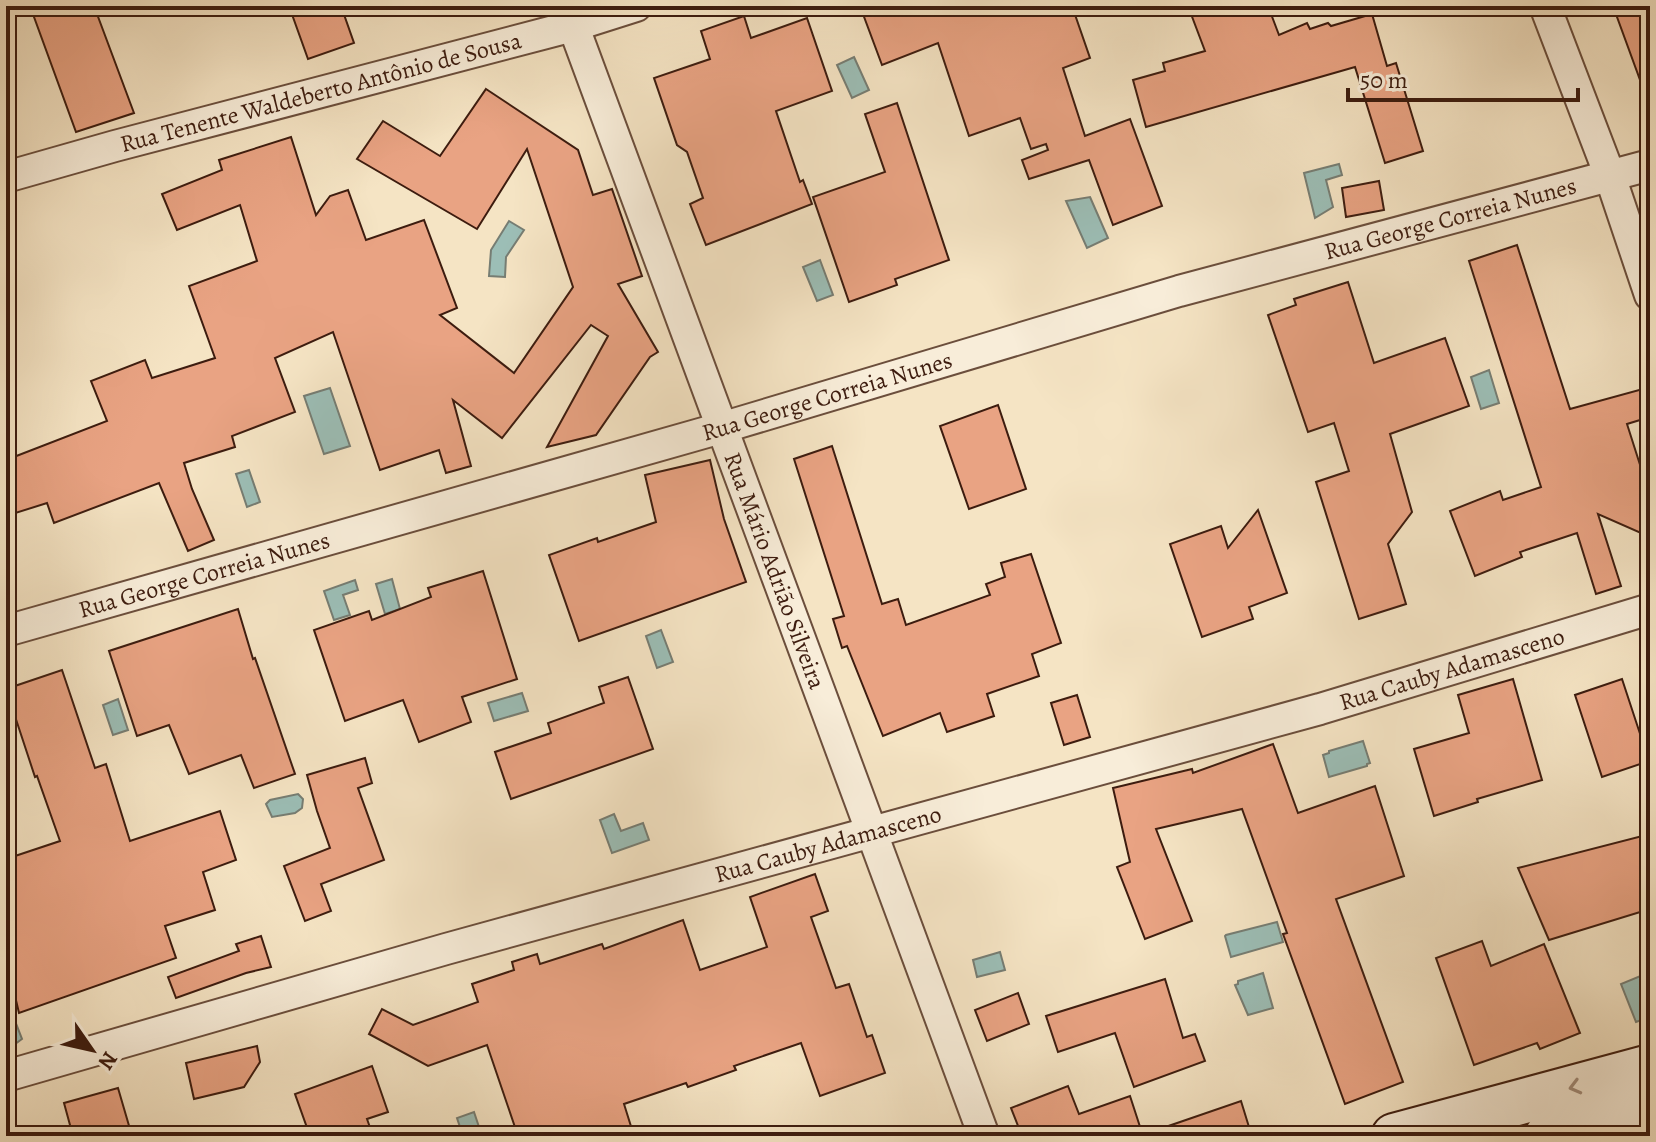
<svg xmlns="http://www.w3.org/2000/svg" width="1656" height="1142" viewBox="0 0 1656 1142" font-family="Alegreya,serif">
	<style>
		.water { fill: #9cbeb6; stroke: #767d73; stroke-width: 2 }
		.building { fill: #e9a383; stroke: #3d1c0f; stroke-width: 2 }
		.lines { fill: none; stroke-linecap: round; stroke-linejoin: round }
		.street-casing { stroke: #6b4e3c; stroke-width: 34 }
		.secondary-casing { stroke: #3d1c0f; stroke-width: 48 }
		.street { stroke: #f8edd9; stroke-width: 30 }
		.secondary { stroke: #f8edd9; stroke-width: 44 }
		.oneway { stroke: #a48f7e }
		.labels { text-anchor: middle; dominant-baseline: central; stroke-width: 8; stroke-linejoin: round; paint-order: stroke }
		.street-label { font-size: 24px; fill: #3d1c0f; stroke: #f8edd9 }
	</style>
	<rect width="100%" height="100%" fill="#f5e4c4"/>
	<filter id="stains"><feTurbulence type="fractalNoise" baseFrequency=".0025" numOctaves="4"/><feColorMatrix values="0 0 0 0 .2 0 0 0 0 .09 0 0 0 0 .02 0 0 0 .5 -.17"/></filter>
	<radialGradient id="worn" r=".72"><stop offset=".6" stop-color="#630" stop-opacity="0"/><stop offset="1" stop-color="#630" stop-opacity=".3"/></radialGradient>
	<g class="water">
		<path d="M854,57L869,90L852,98L837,65Z"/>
		<path d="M1339,164L1342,175L1326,180L1333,207L1315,218L1304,173Z"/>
		<path d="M1090,197L1108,238L1087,248L1066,201Z"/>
		<path d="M509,221L524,230L506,257L505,277L489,276L491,250Z"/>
		<path d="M820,260L833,295L817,301L803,267Z"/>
		<path d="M1489,370L1499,403L1481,409L1471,377Z"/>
		<path d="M330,388L350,446L324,454L304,396Z"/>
		<path d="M249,470L260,502L247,507L236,474Z"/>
		<path d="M392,579L400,609L385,614L376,584Z"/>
		<path d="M355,580L358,590L343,595L350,615L334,620L324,591Z"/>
		<path d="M661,630L673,662L657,668L646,636Z"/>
		<path d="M522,693L528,711L494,721L488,703Z"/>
		<path d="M118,699L128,730L113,735L103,705Z"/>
		<path d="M1363,741L1370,763L1367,764V766L1329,777L1323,755L1329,753V751Z"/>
		<path d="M298,794L303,799L302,808L295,813L272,817L266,804L270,800Z"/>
		<path d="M614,814L621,831L643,823L649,840L612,853L600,820Z"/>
		<path d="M1277,922L1283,942L1231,957L1225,936L1226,935Z"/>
		<path d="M1000,952L1005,970L977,977L973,960Z"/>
		<path d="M1650,961V1017L1636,1022L1621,984L1648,973L1645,963Z"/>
		<path d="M1263,973L1273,1008L1248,1015L1235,985L1238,984V981Z"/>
		<path d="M10,1008L22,1039L7,1050L6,1010Z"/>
		<path d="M474,1112L482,1136H463L457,1118Z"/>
	</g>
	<g class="building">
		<path d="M30,6H94L134,113L76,132Z"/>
		<path d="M289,6H341L354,43L308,59Z"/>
		<path d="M860,6H1072L1090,58L1063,68L1085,136L1130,119L1162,206L1113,225L1089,160L1029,179L1022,160L1048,150L1046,144L1031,149L1020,118L969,136L938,43L882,65Z"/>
		<path d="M1188,6H1268L1279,35L1307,23L1310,29L1328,23L1331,26L1372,14L1387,66L1396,63L1423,151L1385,163L1355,67L1146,127L1133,80L1165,71L1163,63L1205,51Z"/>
		<path d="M1613,6H1650V98L1647,99Z"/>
		<path d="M744,16L751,38L807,18L832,91L776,111L800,182L803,180L812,204L706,245L690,204L703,198L687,152L677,145L654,78L710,59L701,31Z"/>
		<path d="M486,89L578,150L593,195L612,189L642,276L618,284L658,352L650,357L596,435L547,447L608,336L591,325L502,438L453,400L471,466L446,473L439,450L380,470L333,332L275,358L295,412L232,436L235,447L184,463L192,489L214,540L188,551L159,483L54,523L47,503L6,516V460L107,421L91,381L145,360L152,378L215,358L189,286L257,261L240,205L177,230L162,194L222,170L219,160L291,137L316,215L330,196L348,190L366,240L424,220L457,308L440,315L514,373L573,287L527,149L477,229L357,159L383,121L440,156Z"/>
		<path d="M897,103L949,260L895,279L897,285L849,302L813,197L885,172L865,114Z"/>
		<path d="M1379,181L1384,210L1346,217L1342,188Z"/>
		<path d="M1517,245L1570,409L1650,387V417L1627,424L1642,471L1650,474V537L1598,514L1621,586L1596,594L1577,533L1520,552L1522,557L1475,576L1450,511L1500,491L1503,500L1541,487L1469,261Z"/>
		<path d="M1348,282L1374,363L1445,338L1469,406L1390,434L1412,512L1388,544L1406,604L1359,619L1316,482L1349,471L1334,423L1308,432L1268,315L1296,305L1294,299Z"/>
		<path d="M998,405L1026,489L969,509L940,426Z"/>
		<path d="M832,446L882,604L898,599L906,625L990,595L986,584L1005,577L1001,563L1031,554L1061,643L1032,654L1039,676L987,694L994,716L947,732L940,713L883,736L847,646L842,648L833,619L844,616L794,459Z"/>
		<path d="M710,460L724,519L746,582L579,641L549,555L597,538L598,542L656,522L645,475Z"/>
		<path d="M1258,510L1287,593L1249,607L1253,619L1202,637L1170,544L1221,526L1228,548Z"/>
		<path d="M483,571L517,679L462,697L471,722L419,742L403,700L345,721L314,630L369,611L372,620L431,597L428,588Z"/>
		<path d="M238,609L253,659L255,658L295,774L254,788L241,755L189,774L169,725L137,736L109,651Z"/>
		<path d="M62,670L95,768L106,764L130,841L220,811L236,860L203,872L215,910L165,926L176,958L19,1013L15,996L6,999V859L60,841L37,776L35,777L6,689Z"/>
		<path d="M628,677L653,749L511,799L495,752L551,733L548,723L604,703L599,687Z"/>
		<path d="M1513,679L1542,780L1477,799L1478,802L1434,816L1414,749L1469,733L1458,695Z"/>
		<path d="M1622,679L1649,761L1602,777L1575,695Z"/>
		<path d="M1077,695L1090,737L1064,745L1051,703Z"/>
		<path d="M1273,744L1298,813L1375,786L1404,876L1336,899L1403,1082L1345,1104L1283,934L1287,933L1242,809L1156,829L1192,921L1145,939L1117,867L1130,862L1113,788L1192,769L1193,773Z"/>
		<path d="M365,758L372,783L358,788L384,860L321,884L331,911L305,921L284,866L330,848L317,811L307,775Z"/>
		<path d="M1650,834V909L1549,940L1518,868Z"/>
		<path d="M815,874L828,911L811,917L836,988L849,984L867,1037L872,1035L885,1073L820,1096L801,1043L734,1066L736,1070L688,1087L686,1083L624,1104L634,1136H518L487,1045L428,1066L369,1034L382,1009L413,1025L478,1002L472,984L514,970L512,962L537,954L540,964L602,944L604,949L683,920L700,970L767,947L750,897Z"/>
		<path d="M261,936L271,967L246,973L176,998L168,977L239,951L236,944Z"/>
		<path d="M1482,941L1491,966L1544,944L1580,1033L1540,1049L1537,1043L1474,1065L1436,958Z"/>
		<path d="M1165,979L1183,1038L1195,1034L1205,1061L1134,1087L1115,1033L1058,1052L1046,1016Z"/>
		<path d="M1018,993L1029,1024L987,1041L975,1010Z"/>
		<path d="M257,1046L260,1062L244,1087L194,1099L186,1063Z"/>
		<path d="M372,1066L388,1112L367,1119L373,1136H310L295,1094Z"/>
		<path d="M1068,1086L1079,1114L1130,1096L1143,1136H1022L1011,1108Z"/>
		<path d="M118,1088L132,1136H73L64,1103Z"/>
		<path d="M1241,1101L1249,1127L1222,1136H1152L1151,1132Z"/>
	</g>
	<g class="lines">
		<defs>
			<g id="street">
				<path id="s1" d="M566,6L984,1136"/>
				<path d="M1545,6L1610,176L1650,295"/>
				<path id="s2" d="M6,177L115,146L573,26L636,6"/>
				<path id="s3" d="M6,631L721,428L1179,291L1650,165"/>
				<path id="s4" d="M6,1076L446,949L1320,709L1650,609"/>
			</g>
			<g id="secondary">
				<path d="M1394,1136L1650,1067"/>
				<path d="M1547,1136L1650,1107"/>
			</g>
		</defs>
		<use href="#street" class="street-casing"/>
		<use href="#secondary" class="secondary-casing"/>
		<use href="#street" class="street"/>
		<use href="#secondary" class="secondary"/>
	</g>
	<defs><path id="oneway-chevron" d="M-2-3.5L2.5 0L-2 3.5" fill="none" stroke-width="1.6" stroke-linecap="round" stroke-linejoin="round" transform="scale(2)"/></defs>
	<use class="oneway" href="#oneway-chevron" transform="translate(1575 1087) rotate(165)"/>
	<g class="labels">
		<g class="street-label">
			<text stroke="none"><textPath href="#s2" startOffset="326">Rua Tenente Waldeberto Antônio de Sousa</textPath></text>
			<text stroke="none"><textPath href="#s3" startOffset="1502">Rua George Correia Nunes</textPath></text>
			<text stroke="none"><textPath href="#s3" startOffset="854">Rua George Correia Nunes</textPath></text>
			<text stroke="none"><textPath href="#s1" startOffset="602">Rua Mário Adrião Silveira</textPath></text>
			<text stroke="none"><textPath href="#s3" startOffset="206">Rua George Correia Nunes</textPath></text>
			<text stroke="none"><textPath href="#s4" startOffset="1502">Rua Cauby Adamasceno</textPath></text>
			<text stroke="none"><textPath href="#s4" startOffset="854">Rua Cauby Adamasceno</textPath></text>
		</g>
	</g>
	<rect width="1656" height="1142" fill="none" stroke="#f5e4c4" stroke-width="32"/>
	<rect x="8" y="8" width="1640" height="1126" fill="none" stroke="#3d1c0f" stroke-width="4"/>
	<rect x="16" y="16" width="1624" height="1110" fill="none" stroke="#3d1c0f" stroke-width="2"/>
	<g transform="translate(92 1050) rotate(124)" stroke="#f8edd9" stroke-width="6" paint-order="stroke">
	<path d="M0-6L14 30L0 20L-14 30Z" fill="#3d1c0f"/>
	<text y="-12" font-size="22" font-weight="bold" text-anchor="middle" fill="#3d1c0f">N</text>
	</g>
	<path d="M1348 88v12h230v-12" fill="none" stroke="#3d1c0f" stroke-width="4"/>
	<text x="1360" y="88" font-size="24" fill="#3d1c0f" stroke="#f8edd9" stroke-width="6" paint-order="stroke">50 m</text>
	<rect width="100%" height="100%" filter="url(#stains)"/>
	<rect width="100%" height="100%" fill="url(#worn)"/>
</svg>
